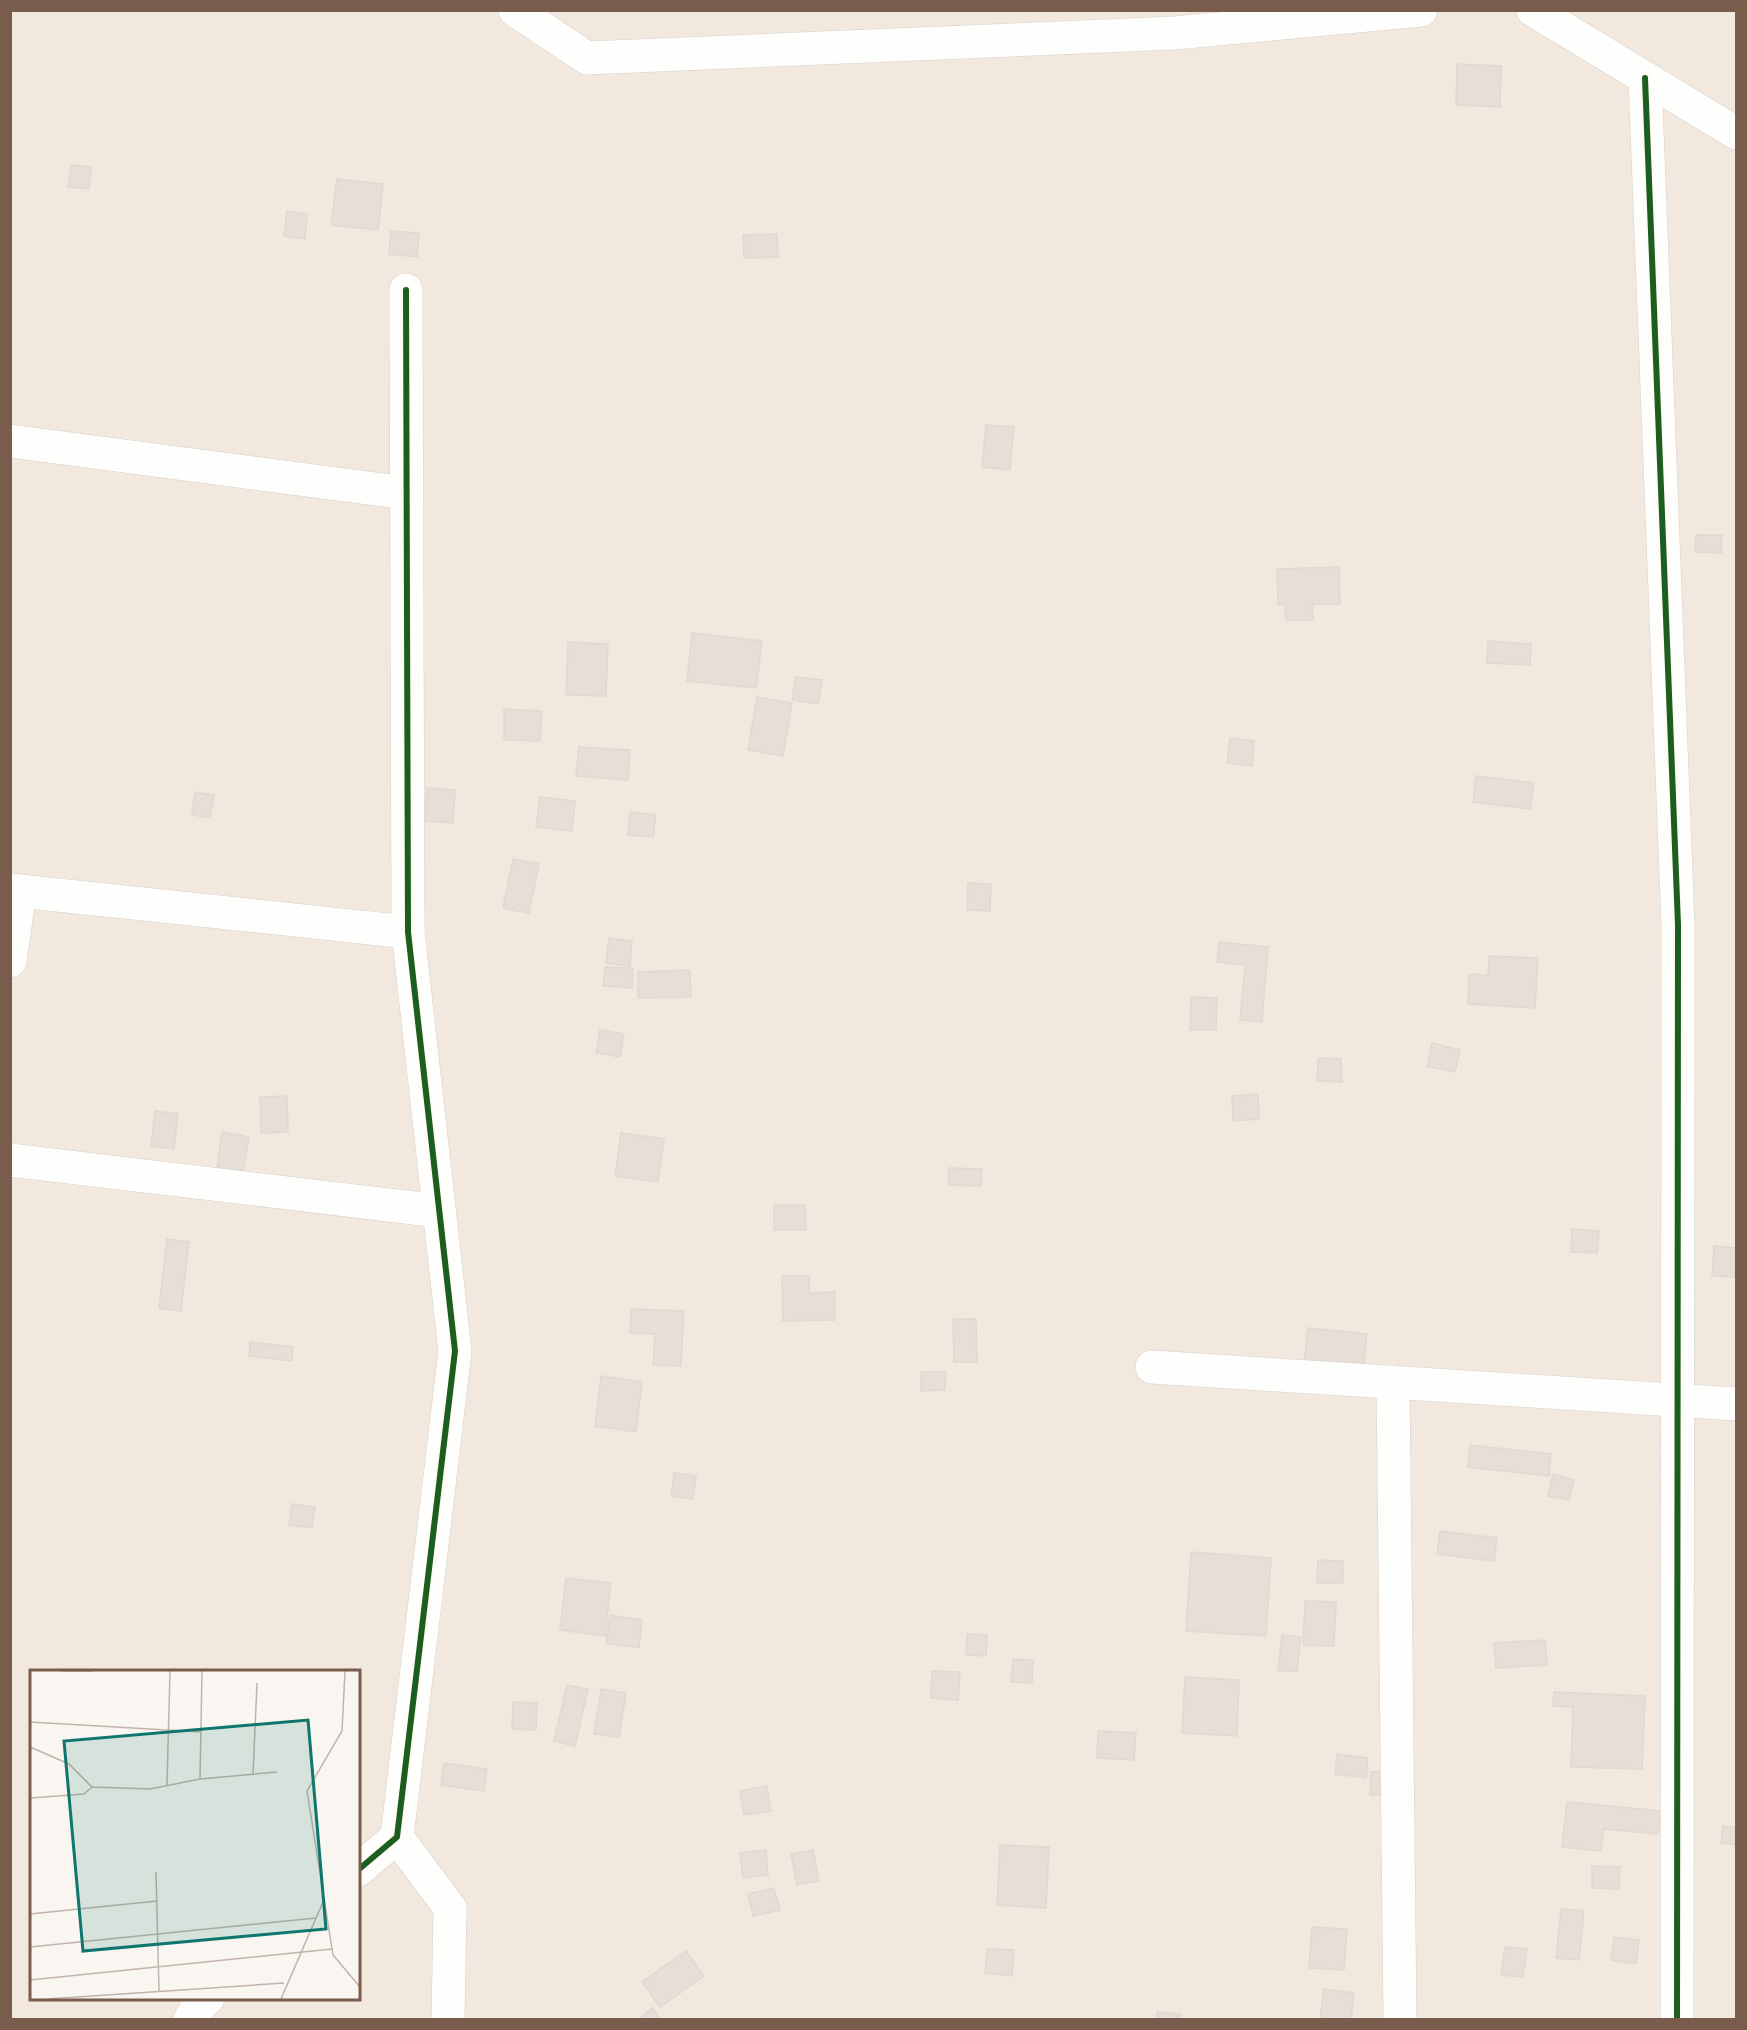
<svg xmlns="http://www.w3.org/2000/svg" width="1747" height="2030" viewBox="0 0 1747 2030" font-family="Poppins,sans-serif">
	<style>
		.residential { fill: #f2e8de; fill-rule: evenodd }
		.building { fill: #e6ded7; stroke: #e2d8d2; stroke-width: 1.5 }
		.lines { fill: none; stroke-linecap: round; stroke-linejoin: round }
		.minor-casing { stroke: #d7d1cb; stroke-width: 34 }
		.minor { stroke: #fefefd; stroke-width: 33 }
		.cycleway-casing { stroke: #fffaf3; stroke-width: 10 }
		.cycleway { stroke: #1b5e20; stroke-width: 6 }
		.inset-road { fill: none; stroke: #c2b3aa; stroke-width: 1.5 }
		.view { fill: #0f766e; fill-opacity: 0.15; stroke: #0f766e; stroke-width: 3 }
		.inset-edge { fill: none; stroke: #7a5c4d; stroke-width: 3 }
	</style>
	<rect width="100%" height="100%" fill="#f9f5f0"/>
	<path class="residential" d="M11,11H1736V2019L11,2020ZM32,1672H358V1998H32Z"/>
	<g class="building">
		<path d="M1457,64L1501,66L1500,107L1456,105Z"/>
		<path d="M71,165L91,167L89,189L68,187Z"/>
		<path d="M337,179L383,184L378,230L331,225Z"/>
		<path d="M287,211L307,214L305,239L284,236Z"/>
		<path d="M391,231L419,233L417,257L389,254Z"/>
		<path d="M777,234L778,257L744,258L743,235Z"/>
		<path d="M986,425L1014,427L1010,470L982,467Z"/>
		<path d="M1696,535H1722L1721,553L1695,552Z"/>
		<path d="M1339,567L1340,604H1312L1313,620H1286L1285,604L1278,605L1277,569Z"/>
		<path d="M692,633L762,641L756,688L687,681Z"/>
		<path d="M1488,641L1531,644L1530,665L1487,663Z"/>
		<path d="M568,642L608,644L606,696L566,695Z"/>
		<path d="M796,677L822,680L818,704L792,700Z"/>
		<path d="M757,697L792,703L783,756L748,750Z"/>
		<path d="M504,709L542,711L540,741L504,740Z"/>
		<path d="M1230,738L1254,741L1252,766L1227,763Z"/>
		<path d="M579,747L630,750L628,780L576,776Z"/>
		<path d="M1476,776L1534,783L1530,809L1473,802Z"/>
		<path d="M427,788L455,790L453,823L425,821Z"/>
		<path d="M195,792L214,795L210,818L192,815Z"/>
		<path d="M540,797L575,801L572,831L536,827Z"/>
		<path d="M630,812L656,815L653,837L628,835Z"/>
		<path d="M513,859L539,864L529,913L503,908Z"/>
		<path d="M968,883L991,884L990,911L967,910Z"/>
		<path d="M609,938L632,941L630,966L606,963Z"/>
		<path d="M1219,942L1268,947L1262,1022L1240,1020L1245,965L1217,962Z"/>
		<path d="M1489,956L1538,958L1535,1008L1468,1004L1469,974L1488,975Z"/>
		<path d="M605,967L633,968L632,988L603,986Z"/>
		<path d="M690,970L691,997L638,998V972Z"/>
		<path d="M1191,997L1217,998L1216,1030H1190Z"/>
		<path d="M600,1030L624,1034L620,1057L596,1053Z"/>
		<path d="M1432,1043L1460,1050L1455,1072L1427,1066Z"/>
		<path d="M1318,1058L1341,1059L1342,1082L1317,1081Z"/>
		<path d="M1258,1094L1259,1119L1233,1121L1232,1096Z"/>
		<path d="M287,1096L288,1132L261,1133L260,1097Z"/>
		<path d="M155,1111L178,1114L174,1149L151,1146Z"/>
		<path d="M222,1132L249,1137L243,1172L217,1168Z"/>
		<path d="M621,1133L664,1139L658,1182L615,1176Z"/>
		<path d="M949,1168L982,1169L981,1186L948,1185Z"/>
		<path d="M774,1205H805L806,1230H774Z"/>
		<path d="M1572,1229L1599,1231L1597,1253L1571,1252Z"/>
		<path d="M167,1239L189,1242L181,1311L159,1308Z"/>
		<path d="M1714,1246L1736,1248V1277L1712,1276Z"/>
		<path d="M782,1276H809V1293L835,1292V1320L783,1321Z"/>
		<path d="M631,1309L684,1311L681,1366L653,1365L655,1334L630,1333Z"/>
		<path d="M953,1319H976L977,1362H954Z"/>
		<path d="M1308,1328L1367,1334L1361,1387L1302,1380Z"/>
		<path d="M250,1342L293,1347L292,1361L249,1356Z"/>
		<path d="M921,1372H946L945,1390L921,1391Z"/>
		<path d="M601,1376L642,1382L636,1432L595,1426Z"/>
		<path d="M1470,1445L1551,1454L1549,1476L1468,1467Z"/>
		<path d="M674,1473L696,1476L693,1499L671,1496Z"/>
		<path d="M1553,1474L1574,1480L1569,1500L1548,1496Z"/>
		<path d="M292,1504L315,1507L312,1528L289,1525Z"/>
		<path d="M1440,1531L1497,1538L1494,1561L1437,1554Z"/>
		<path d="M1191,1552L1271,1558L1266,1636L1186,1631Z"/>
		<path d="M1318,1560L1343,1561V1583H1317Z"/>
		<path d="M566,1578L611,1583L605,1636L560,1630Z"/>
		<path d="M1305,1601L1336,1602L1334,1646L1303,1645Z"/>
		<path d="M610,1615L642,1620L639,1648L606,1643Z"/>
		<path d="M967,1634L987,1635L986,1656L966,1655Z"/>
		<path d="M1282,1635L1301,1637L1297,1672L1278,1670Z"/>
		<path d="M1545,1640L1547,1665L1496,1668L1494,1643Z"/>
		<path d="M1013,1659L1033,1660L1032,1683L1011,1682Z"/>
		<path d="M932,1671L960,1672L958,1700L931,1698Z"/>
		<path d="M1185,1677L1239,1680L1237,1736L1182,1733Z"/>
		<path d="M567,1685L588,1689L575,1746L554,1741Z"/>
		<path d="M601,1689L626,1693L619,1738L594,1734Z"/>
		<path d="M1554,1692L1645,1696L1642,1769L1571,1767L1573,1707L1553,1706Z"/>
		<path d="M513,1702L537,1703L536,1730L512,1729Z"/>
		<path d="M1098,1731L1136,1733L1134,1760L1097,1758Z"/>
		<path d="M1337,1754L1368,1758L1366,1778L1335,1774Z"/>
		<path d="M444,1763L487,1769L484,1791L441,1785Z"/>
		<path d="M1371,1772H1395L1393,1796L1370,1795Z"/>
		<path d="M767,1786L771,1811L744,1815L740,1791Z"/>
		<path d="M1567,1802L1661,1811L1658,1834L1604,1829L1601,1851L1562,1847Z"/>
		<path d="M1723,1826L1736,1828V1845L1721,1843Z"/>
		<path d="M1000,1845L1049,1847L1046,1908L997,1905Z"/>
		<path d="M766,1850L768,1875L743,1878L740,1853Z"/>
		<path d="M813,1850L819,1881L797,1885L791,1854Z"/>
		<path d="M1592,1866L1620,1867L1619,1889L1592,1888Z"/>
		<path d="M774,1888L780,1910L753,1916L748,1894Z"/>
		<path d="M1561,1909L1584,1911L1579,1960L1556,1958Z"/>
		<path d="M1312,1927L1347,1929L1344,1970L1309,1968Z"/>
		<path d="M1614,1937L1639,1940L1636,1964L1611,1960Z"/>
		<path d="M1505,1947L1527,1949L1523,1977L1501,1975Z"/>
		<path d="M987,1949L1014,1950L1012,1976L985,1973Z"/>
		<path d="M686,1951L704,1976L660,2007L642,1982Z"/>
		<path d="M1324,1989L1354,1993L1351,2020L1320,2018Z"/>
		<path d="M653,2008L661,2020H637Z"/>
		<path d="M1157,2012L1180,2014V2020H1156Z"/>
	</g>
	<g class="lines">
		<defs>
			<g id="minor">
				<path d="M515,10L587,58L1175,33L1421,10"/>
				<path d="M1533,10L1736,133"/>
				<path d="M1645,78L1678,925L1677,2020"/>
				<path d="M10,441L406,493"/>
				<path d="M10,890L408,932"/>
				<path d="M10,961L20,891"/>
				<path d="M10,1160L439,1211"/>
				<path d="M1152,1367L1736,1404"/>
				<path d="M1393,1382L1400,2020"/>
				<path d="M397,1837L450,1908L448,2020"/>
				<path d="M358,1870L397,1837L455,1351L408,932L406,290"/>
				<path d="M190,2020L196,2009L208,1998"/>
			</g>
		</defs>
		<use href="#minor" class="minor-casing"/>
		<use href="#minor" class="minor"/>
		<defs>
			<g id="cycleway">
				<path d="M1645,78L1678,925L1677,2020"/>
				<path d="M358,1870L397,1837L455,1351L408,932L406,290"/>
			</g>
		</defs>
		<use href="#cycleway" class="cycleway-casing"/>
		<use href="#cycleway" class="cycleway"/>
	</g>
	<g transform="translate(30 1670)">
		<rect width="330" height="330" fill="#f9f5f0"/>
		<path class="inset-road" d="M32,1H63M315,1L312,61L277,121L303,285L330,317M0,52L171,62M0,77L39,94L62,117L120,119L170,109L247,102M223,104L227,13M170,109L172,1M137,115L140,1M0,128L54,124L62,117M126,202L129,322M0,244L127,231M0,277L286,248M0,310L302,279M17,329L254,313M251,329L293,232"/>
		<path class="view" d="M278,50L296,259L53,281L34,71Z"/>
		<rect width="330" height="330" class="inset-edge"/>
	</g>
	<rect width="1747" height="2030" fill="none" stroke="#7a5c4d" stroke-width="24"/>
</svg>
